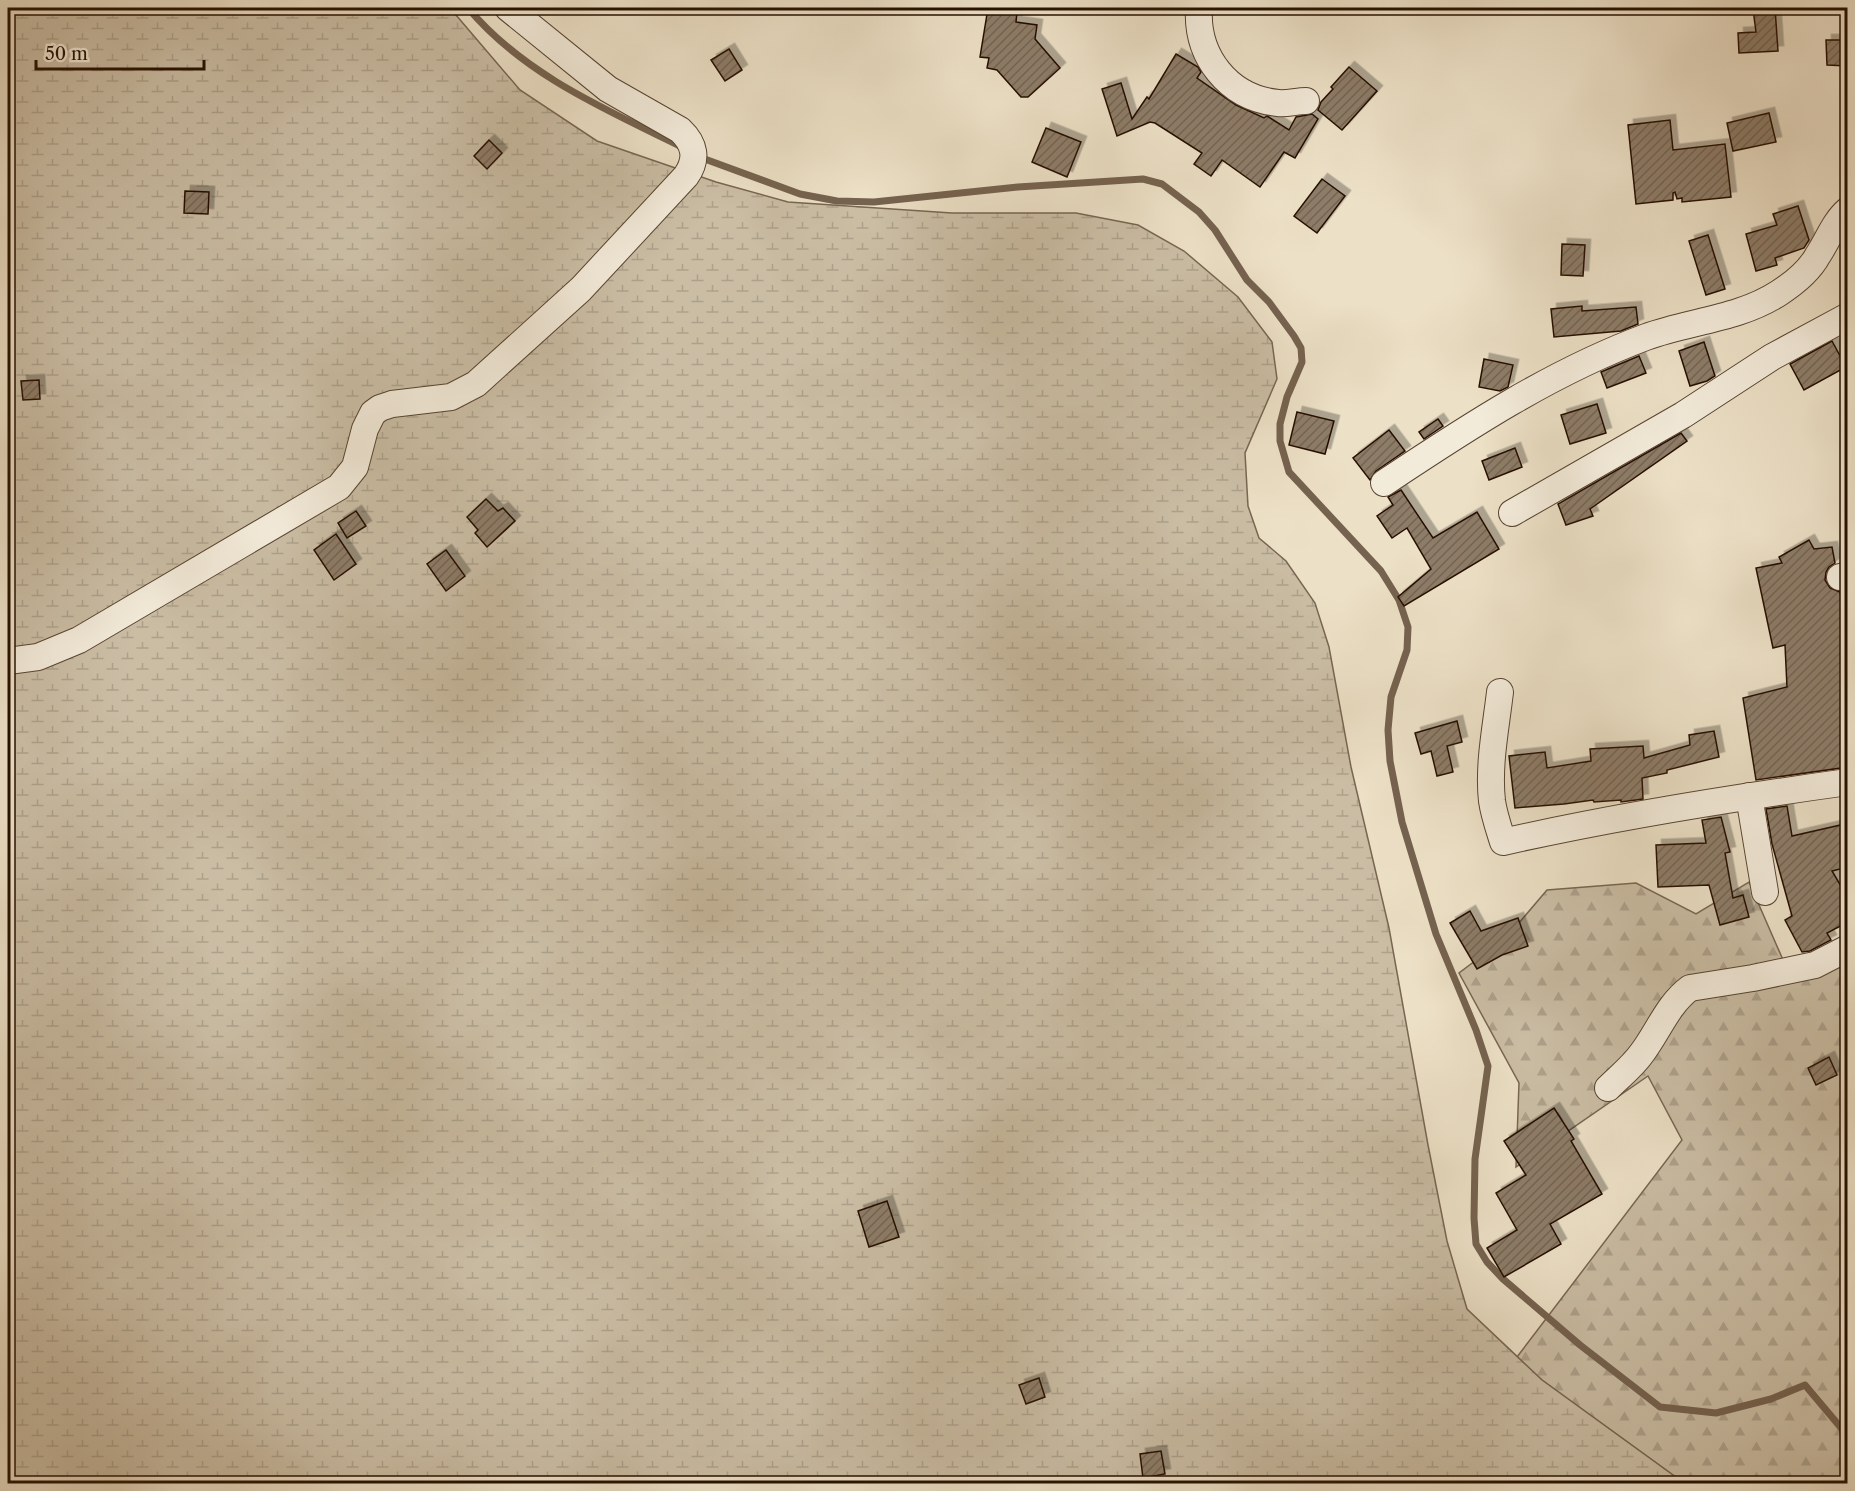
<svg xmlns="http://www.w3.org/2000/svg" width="1855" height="1491" viewBox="0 0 1855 1491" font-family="'Libre Caslon Text',serif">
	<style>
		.forest { fill: url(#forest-firs); stroke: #786652; stroke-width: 1.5 }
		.wetland { fill: url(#wetland-marsh); stroke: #786652; stroke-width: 1.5 }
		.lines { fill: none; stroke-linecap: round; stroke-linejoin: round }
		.stream { stroke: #75624f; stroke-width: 7 }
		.building { fill: url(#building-hatch); stroke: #261000; stroke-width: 1.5; filter: url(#shadow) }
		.street-casing { stroke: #584432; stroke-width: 28 }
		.street { stroke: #f3ebda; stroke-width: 26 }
	</style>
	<defs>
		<pattern id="forest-firs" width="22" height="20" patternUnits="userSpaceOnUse" patternTransform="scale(1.5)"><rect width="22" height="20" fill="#cabda4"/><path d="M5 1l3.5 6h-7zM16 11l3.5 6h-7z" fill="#ada18b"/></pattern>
		<pattern id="wetland-marsh" width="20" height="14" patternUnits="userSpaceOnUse" patternTransform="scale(1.5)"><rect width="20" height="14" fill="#cabda4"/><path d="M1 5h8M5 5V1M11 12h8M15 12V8" fill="none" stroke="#ada18b"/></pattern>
		<pattern id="building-hatch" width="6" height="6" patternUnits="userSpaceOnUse" patternTransform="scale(1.5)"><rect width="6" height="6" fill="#8d7c67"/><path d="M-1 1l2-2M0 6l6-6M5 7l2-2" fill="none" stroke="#736452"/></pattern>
		<filter id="shadow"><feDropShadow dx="5.5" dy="-5.5" stdDeviation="0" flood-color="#0004"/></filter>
	</defs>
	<rect width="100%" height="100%" fill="#ece0c6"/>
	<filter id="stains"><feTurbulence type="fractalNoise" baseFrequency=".00333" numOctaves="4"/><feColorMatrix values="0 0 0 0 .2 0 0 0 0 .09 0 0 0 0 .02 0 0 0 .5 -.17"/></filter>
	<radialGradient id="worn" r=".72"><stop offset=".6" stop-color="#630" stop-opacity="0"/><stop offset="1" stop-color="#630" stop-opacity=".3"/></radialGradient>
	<path class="forest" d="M1749,882L1790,976L1847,964V1483H1684L1542,1380L1517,1357L1682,1140L1648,1076L1516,1167L1519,1083L1459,973L1507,937L1547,890L1636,883L1696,914Z"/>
	<path class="wetland" d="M25,8H450L520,90L597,141L716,182L788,202L952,213H1076L1138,225L1184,251L1238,297L1272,342L1277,379L1245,453L1248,506L1259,538L1286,561L1315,603L1329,647L1351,767L1389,928L1428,1145L1447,1241L1467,1309L1542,1380L1684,1483H8V16Z"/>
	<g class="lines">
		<g class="stream">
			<path d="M468,8C524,75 607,110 684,148"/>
			<path d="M702,158L800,194L837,201L874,202L1018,187L1143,179L1162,184L1199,212L1215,230L1247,280L1269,302L1294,336L1301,348L1302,362L1287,397L1280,424V441L1289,472L1381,571L1399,600L1408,627L1407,650L1391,697L1388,730L1390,761L1402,822L1436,934L1476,1030L1488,1066L1475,1159L1474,1218L1476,1244L1487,1262L1503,1279L1580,1345L1660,1407L1716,1413L1771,1399L1805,1385L1842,1429L1848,1446"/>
			<path d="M1840,1484L1848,1470"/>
		</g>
	</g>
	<g class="building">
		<path d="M988,8L1017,12L1016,22L1037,25L1035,39L1060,68L1028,97H1021L997,70L987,68L989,58L980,57Z"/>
		<path d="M1775,8L1778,51L1739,53L1738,33L1756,32L1753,9Z"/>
		<path d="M1826,40H1848V66L1827,65Z"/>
		<path d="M729,49L742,70L725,81L711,60Z"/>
		<path d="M1176,54L1198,67L1201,72L1197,78L1236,105L1264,118L1267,116L1289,130L1296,117L1312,114L1318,119L1295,158L1284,152L1260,187L1222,160L1211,176L1194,164L1202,153L1155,123L1150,122L1117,136L1102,89L1121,83L1132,119L1147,97L1149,99Z"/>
		<path d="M1349,67L1377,91L1342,130L1318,110L1321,102L1333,89L1331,87Z"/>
		<path d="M1769,113L1776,142L1733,151L1727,123Z"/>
		<path d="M1670,120L1673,150L1725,144L1731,197L1682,202V198L1677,199L1675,192L1673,193V200L1636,204L1628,125Z"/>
		<path d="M1046,128L1081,142L1067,177L1032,162Z"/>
		<path d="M489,140L502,153L487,169L474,156Z"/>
		<path d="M1322,179L1345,196L1317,233L1294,216Z"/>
		<path d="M185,191L209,192L208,214L184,213Z"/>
		<path d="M1798,206L1809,240L1804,248L1775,258L1777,265L1756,271L1746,234L1777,225L1773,214Z"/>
		<path d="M1708,235L1725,289L1706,295L1689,241Z"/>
		<path d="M1562,244L1585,245L1583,276L1561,275Z"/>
		<path d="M1582,306V311L1636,307L1638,324L1621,331L1554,337L1551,309Z"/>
		<path d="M1832,341L1846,367L1804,390L1790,364Z"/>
		<path d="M1704,342L1715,376L1707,381L1690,386L1679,351Z"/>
		<path d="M1639,356L1646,373L1607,388L1601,372Z"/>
		<path d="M1484,359L1513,365L1508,387L1500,391L1479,387Z"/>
		<path d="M39,380L40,399L23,400L21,381Z"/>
		<path d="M1597,404L1606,433L1570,444L1561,415Z"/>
		<path d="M1297,412L1334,421L1325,454L1289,445Z"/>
		<path d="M1438,419L1443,426L1424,439L1419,432Z"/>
		<path d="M1389,430L1405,451L1376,471L1370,480L1353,458Z"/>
		<path d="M1681,433L1687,441L1590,509L1593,516L1566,525L1558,504Z"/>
		<path d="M1515,448L1522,467L1489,480L1482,461Z"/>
		<path d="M1401,490L1433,538L1477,512L1499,549L1404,606L1398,597L1431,569L1407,528L1392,538L1377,516L1393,505L1388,497Z"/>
		<path d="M486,499L498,511L503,508L515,521L487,547L475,533L478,530L467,517Z"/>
		<path d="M356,511L366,526L347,538L338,523Z"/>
		<path d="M336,534L356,564L334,580L314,550Z"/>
		<path d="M1809,540L1814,549L1832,547L1835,563L1829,567L1826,572L1825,580L1830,588L1840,592L1844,618L1848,617V638L1843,639L1848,718V767L1756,780L1743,698L1787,687L1785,645L1773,648L1756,568L1782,563L1779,557Z"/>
		<path d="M446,550L465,576L446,591L427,564Z"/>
		<path d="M1457,721L1462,742L1447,746L1453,772L1437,776L1431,751L1421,754L1415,733Z"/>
		<path d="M1714,731L1719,757L1667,770V773L1642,778L1643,799L1621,802V800L1594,802L1593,800L1564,804L1515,808L1509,756L1545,752L1547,768L1591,761L1590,749L1643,746L1644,758L1690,745L1689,735Z"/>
		<path d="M1787,806L1792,836L1845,824L1848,836V867L1832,871L1848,898V922L1827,933L1831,940L1810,951L1802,952L1785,920L1792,916L1772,844L1766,809Z"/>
		<path d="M1721,817L1730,852L1725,853L1733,898L1743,895L1749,917L1720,925L1709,885L1658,887L1656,845L1706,843L1702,820Z"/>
		<path d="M1470,911L1481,931L1518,918L1528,946L1502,955L1477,969L1450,923Z"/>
		<path d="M1829,1057L1837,1075L1816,1085L1808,1068Z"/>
		<path d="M1554,1108L1574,1139L1571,1141L1602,1194L1550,1224L1561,1244L1504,1277L1487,1248L1517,1230L1496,1193L1526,1175L1504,1141Z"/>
		<path d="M887,1201L899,1237L869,1247L858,1211Z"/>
		<path d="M1039,1378L1045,1397L1026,1404L1019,1385Z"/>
		<path d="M1161,1451L1165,1474L1143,1478L1140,1454Z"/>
	</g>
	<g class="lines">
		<defs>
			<g id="street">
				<path d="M1199,8C1196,56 1228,98 1278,103C1287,104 1297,101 1306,101"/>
				<path d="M1384,483C1468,427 1552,372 1646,337C1690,321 1739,319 1779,293C1793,284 1810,270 1818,255C1828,240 1834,222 1848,210"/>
				<path d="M1512,513L1683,415L1772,357L1848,316"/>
				<path d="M1840,577L1848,575"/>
				<path d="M8,661L38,657L79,640L339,487L355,467L365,429L373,413L380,408L392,404L451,397L476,384L581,289L686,176C698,159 695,144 680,130L608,89L508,8"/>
				<path d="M1500,692C1496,727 1488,765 1492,801C1494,815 1499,829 1503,842C1617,816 1732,798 1848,782"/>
				<path d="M1749,796L1765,892"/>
				<path d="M1608,1088C1619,1077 1633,1066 1642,1053C1658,1032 1668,1004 1690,988L1753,978L1815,965L1848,948"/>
			</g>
		</defs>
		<use href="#street" class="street-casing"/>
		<use href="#street" class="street"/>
	</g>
	<rect width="1855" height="1491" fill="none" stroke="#ece0c6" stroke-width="30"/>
	<rect x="9" y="9" width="1837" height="1473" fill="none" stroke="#261000" stroke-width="3"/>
	<rect x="15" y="15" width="1825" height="1461" fill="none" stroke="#261000" stroke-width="1.5"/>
	<path d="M36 60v9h168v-9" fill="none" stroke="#261000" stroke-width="3"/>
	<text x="45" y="60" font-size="18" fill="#261000" stroke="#f3ebda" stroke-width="4.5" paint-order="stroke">50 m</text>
	<rect width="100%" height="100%" filter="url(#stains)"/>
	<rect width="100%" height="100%" fill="url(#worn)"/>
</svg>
